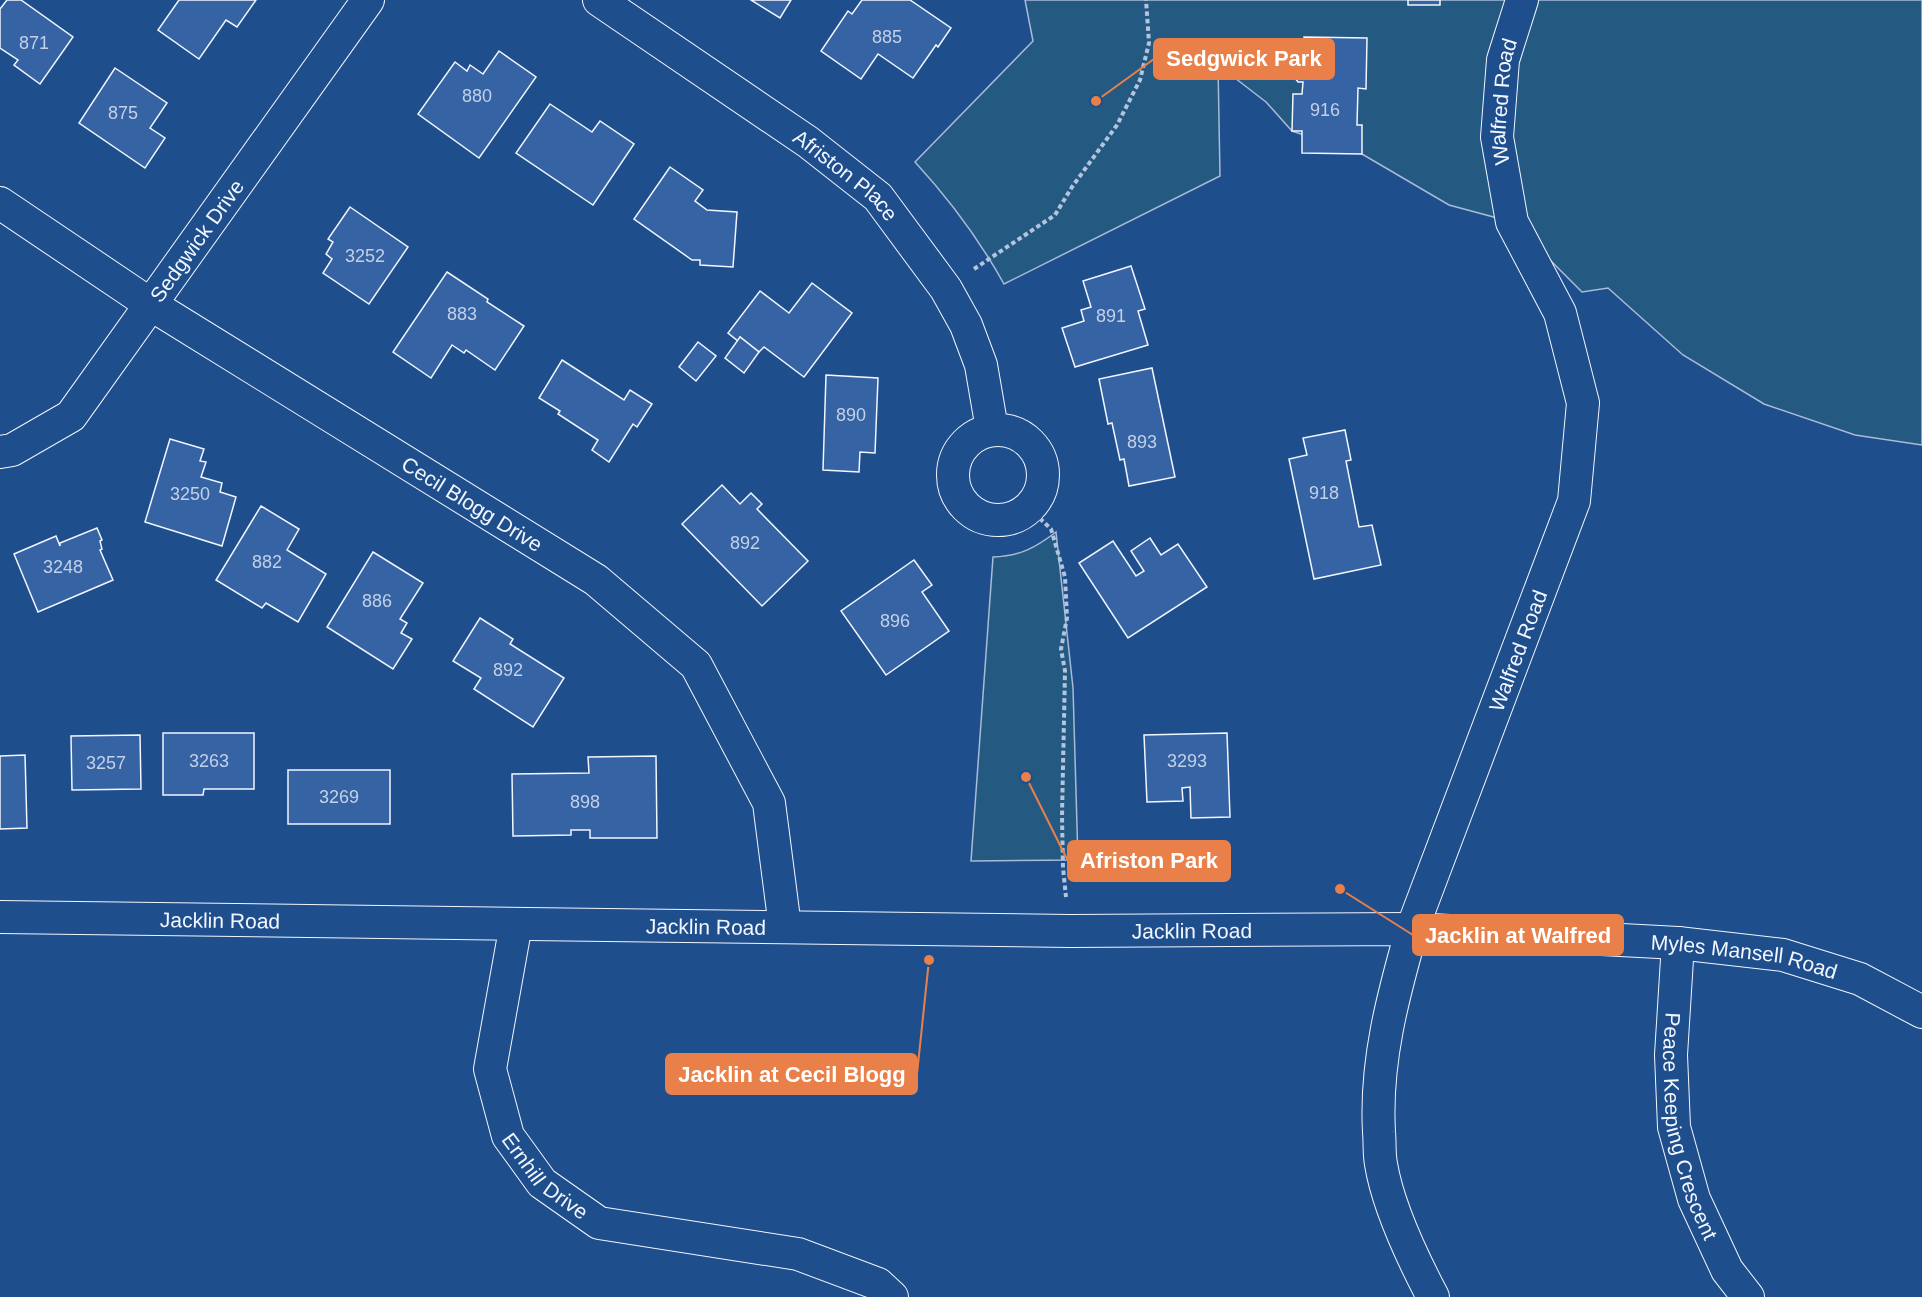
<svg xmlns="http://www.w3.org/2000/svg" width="1922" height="1297" viewBox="0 0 1922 1297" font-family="Helvetica,sans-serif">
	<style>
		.green { fill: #245a82; stroke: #a8bbd7; stroke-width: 1.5 }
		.building { fill: #3563a3; stroke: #f2f6ff; stroke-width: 1.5 }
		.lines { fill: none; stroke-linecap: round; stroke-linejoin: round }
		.street-casing { stroke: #f2f6ff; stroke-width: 34 }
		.path { stroke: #b3c4dc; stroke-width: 4; stroke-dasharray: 4.5 3; stroke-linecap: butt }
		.street { stroke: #1f4e8c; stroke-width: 32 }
		.labels { text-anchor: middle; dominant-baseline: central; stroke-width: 4.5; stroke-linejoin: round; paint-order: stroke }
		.number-label { font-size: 18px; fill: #c3d1e8 }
		.street-label { font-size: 21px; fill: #f2f6ff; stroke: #1f4e8c }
		.leader { fill: none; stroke: #ea8049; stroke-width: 2 }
		.callout-dot { fill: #ea8049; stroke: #1f4e8c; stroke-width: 2 }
		.callout { fill: #ea8049; stroke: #ea8049; stroke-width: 2 }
		.callout-label { font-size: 22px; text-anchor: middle; font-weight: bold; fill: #fff }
	</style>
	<rect width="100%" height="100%" fill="#1f4e8c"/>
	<g class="green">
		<path d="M1025,0H1922V445L1855,435L1764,404L1683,355L1608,288L1582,292L1512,222L1449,205L1362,154L1292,131L1266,102L1218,65L1220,176L1004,284C979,239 950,200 915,162L1033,41Z"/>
		<path d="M1056,532L1073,688L1078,860L971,861L993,557C1020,556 1035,548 1056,532Z"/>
	</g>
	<g class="building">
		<path d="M7,0H21L73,37L40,84L14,65L18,60L0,48V9Z"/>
		<path d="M179,0H256L237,27L226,20L199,59L158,30Z"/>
		<path d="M751,0H791L780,18Z"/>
		<path d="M862,0H910L951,28L938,47L936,45L913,78L878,54L861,79L821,51L848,11L852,14Z"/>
		<rect x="1408" y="0" width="32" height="5"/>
		<path d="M1304,37L1367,38L1366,89L1358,88L1357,125H1362V154L1302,153V131H1292L1293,94H1302L1303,82H1298L1292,74V64L1299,58H1304Z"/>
		<path d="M499,51L536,77L479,158L418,114L455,62L467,71L470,65L483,74Z"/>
		<path d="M115,68L167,103L150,128L165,138L145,168L79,123Z"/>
		<path d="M550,104L592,132L600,121L634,144L593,205L516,153Z"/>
		<path d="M670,167L703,190L695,201L707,210L737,212L733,267L700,265V260H692L634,219Z"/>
		<path d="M350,207L408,247L369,304L323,273L332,259L326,254L333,242L328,239Z"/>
		<path d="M1131,266L1145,309L1138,311L1148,345L1075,367L1062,328L1084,321L1081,310L1091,307L1083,281Z"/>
		<path d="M447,272L488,299L487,302L524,326L495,370L466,350L464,353L452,345L431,378L393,352Z"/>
		<path d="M812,283L852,313L804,377L764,347L759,352L740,337L738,341L728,333L760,291L789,313Z"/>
		<path d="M740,337L759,352L744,373L725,358Z"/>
		<path d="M698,342L716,356L696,381L679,367Z"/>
		<path d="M562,360L624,400L630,390L652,404L637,427L633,424L609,462L592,450L598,440L558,414L560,411L539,398Z"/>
		<path d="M1152,368L1175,477L1129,486L1124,459L1120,460L1112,423L1108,424L1099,379Z"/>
		<path d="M826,375L878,378L875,453L860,452L859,472L823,470Z"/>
		<path d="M1345,430L1351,460L1346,461L1359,527L1372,525L1381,565L1314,579L1289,459L1307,455L1303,438Z"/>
		<path d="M170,439L204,449L200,461L206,462L201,477L222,483L220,492L236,497L222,546L145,522Z"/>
		<path d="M722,485L740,504L751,493L762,504L757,509L808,561L762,606L682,524Z"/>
		<path d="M261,506L299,529L287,550L326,574L298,622L266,603L262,608L216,580Z"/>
		<path d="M97,528L102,540L100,541L102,549L100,550L113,580L38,612L14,554L56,536L60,546V543Z"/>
		<path d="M1150,538L1161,555L1178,544L1207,587L1128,638L1079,563L1113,541L1136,576L1144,571L1131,551Z"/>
		<path d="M373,552L423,583L400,619L407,623L401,633L412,639L393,669L327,627Z"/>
		<path d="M914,560L932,585L922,592L949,631L886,675L841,611Z"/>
		<path d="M480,618L513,639L510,644L564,678L533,727L474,689L481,678L453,661Z"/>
		<path d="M163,733H254V789H204L203,795H163Z"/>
		<path d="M1227,733L1230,817L1191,818L1190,787L1182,788L1183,801L1147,802L1144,735Z"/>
		<path d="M140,735L141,789L72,790L71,736Z"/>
		<path d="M25,755L27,828L0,829V756Z"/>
		<path d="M656,756L657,838H590V830H571V835L513,836L512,774L589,773L588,757Z"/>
		<rect x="288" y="770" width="102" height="54"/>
	</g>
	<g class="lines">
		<defs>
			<g id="street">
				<path id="s1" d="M599,0L808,142L878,197L946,289L966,325L981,365L992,429"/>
				<path id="s2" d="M0,203L150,304L596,580L696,665L769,803L785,927"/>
				<circle cx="998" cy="475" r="45"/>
				<path id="s3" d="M0,452L12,450L71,416L368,0"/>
				<path id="s4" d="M0,917L1070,931L1412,929L1678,943L1783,955L1860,979L1922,1012"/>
				<path id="s5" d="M516,924L490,1069L508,1136L542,1183L599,1223L798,1254L878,1284L892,1297"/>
				<path id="s6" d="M1678,943L1671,1055L1674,1127L1694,1199L1727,1270L1748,1297"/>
				<path id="s7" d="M1433,1297C1413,1259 1388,1207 1381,1164C1379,1154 1380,1143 1379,1132C1375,1062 1393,996 1412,929L1574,501L1583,403L1560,313L1512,222L1497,137L1503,60L1522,0"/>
			</g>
		</defs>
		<use href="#street" class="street-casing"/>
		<g class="path">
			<path d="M974,269L1055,215L1072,187L1117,125L1140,80L1149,43L1146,0"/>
			<path d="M1029,508L1051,529L1065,577L1067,618L1061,649L1065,671L1062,816L1063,868L1066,897"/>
		</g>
		<use href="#street" class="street"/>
	</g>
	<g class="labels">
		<g class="number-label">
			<text x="887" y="37">885</text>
			<text x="34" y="43">871</text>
			<text x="477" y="96">880</text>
			<text x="1325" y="110">916</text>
			<text x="123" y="113">875</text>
			<text x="365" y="256">3252</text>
			<text x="462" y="314">883</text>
			<text x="1111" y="316">891</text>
			<text x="851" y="415">890</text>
			<text x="1142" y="442">893</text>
			<text x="1324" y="493">918</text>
			<text x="190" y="494">3250</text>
			<text x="745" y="543">892</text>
			<text x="267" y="562">882</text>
			<text x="63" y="567">3248</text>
			<text x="377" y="601">886</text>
			<text x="895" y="621">896</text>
			<text x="508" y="670">892</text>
			<text x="209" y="761">3263</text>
			<text x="1187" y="761">3293</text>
			<text x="106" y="763">3257</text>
			<text x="339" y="797">3269</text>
			<text x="585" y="802">898</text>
		</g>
		<g class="street-label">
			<text stroke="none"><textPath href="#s7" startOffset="1256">Walfred Road</textPath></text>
			<text stroke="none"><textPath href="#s1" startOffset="303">Afriston Place</textPath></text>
			<text stroke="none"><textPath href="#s3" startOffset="296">Sedgwick Drive</textPath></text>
			<text stroke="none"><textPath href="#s2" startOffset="560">Cecil Blogg Drive</textPath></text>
			<text stroke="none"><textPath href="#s7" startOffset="680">Walfred Road</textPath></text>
			<text stroke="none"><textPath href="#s4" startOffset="220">Jacklin Road</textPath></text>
			<text stroke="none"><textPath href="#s4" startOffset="706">Jacklin Road</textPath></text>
			<text stroke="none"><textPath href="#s4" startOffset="1192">Jacklin Road</textPath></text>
			<text stroke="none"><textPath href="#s4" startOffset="1746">Myles Mansell Road</textPath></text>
			<text stroke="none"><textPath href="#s6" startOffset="186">Peace Keeping Crescent</textPath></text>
			<text stroke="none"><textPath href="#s5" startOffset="272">Ernhill Drive</textPath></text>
		</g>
	</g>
	<path class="leader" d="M1096 101L1154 59M1026 777L1068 861M1340 889L1413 935M929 960L917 1074"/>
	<g class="callout-dot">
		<circle cx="1096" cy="101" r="6"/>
		<circle cx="1026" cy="777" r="6"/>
		<circle cx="1340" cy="889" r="6"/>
		<circle cx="929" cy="960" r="6"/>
	</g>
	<g class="callout">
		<rect x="1154" y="39" width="180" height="40" rx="6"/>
		<rect x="1068" y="841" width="162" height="40" rx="6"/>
		<rect x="1413" y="915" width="210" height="40" rx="6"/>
		<rect x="666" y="1054" width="251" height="40" rx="6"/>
	</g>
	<g class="callout-label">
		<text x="1244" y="66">Sedgwick Park</text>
		<text x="1149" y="868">Afriston Park</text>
		<text x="1518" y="943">Jacklin at Walfred</text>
		<text x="792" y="1082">Jacklin at Cecil Blogg</text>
	</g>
</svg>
